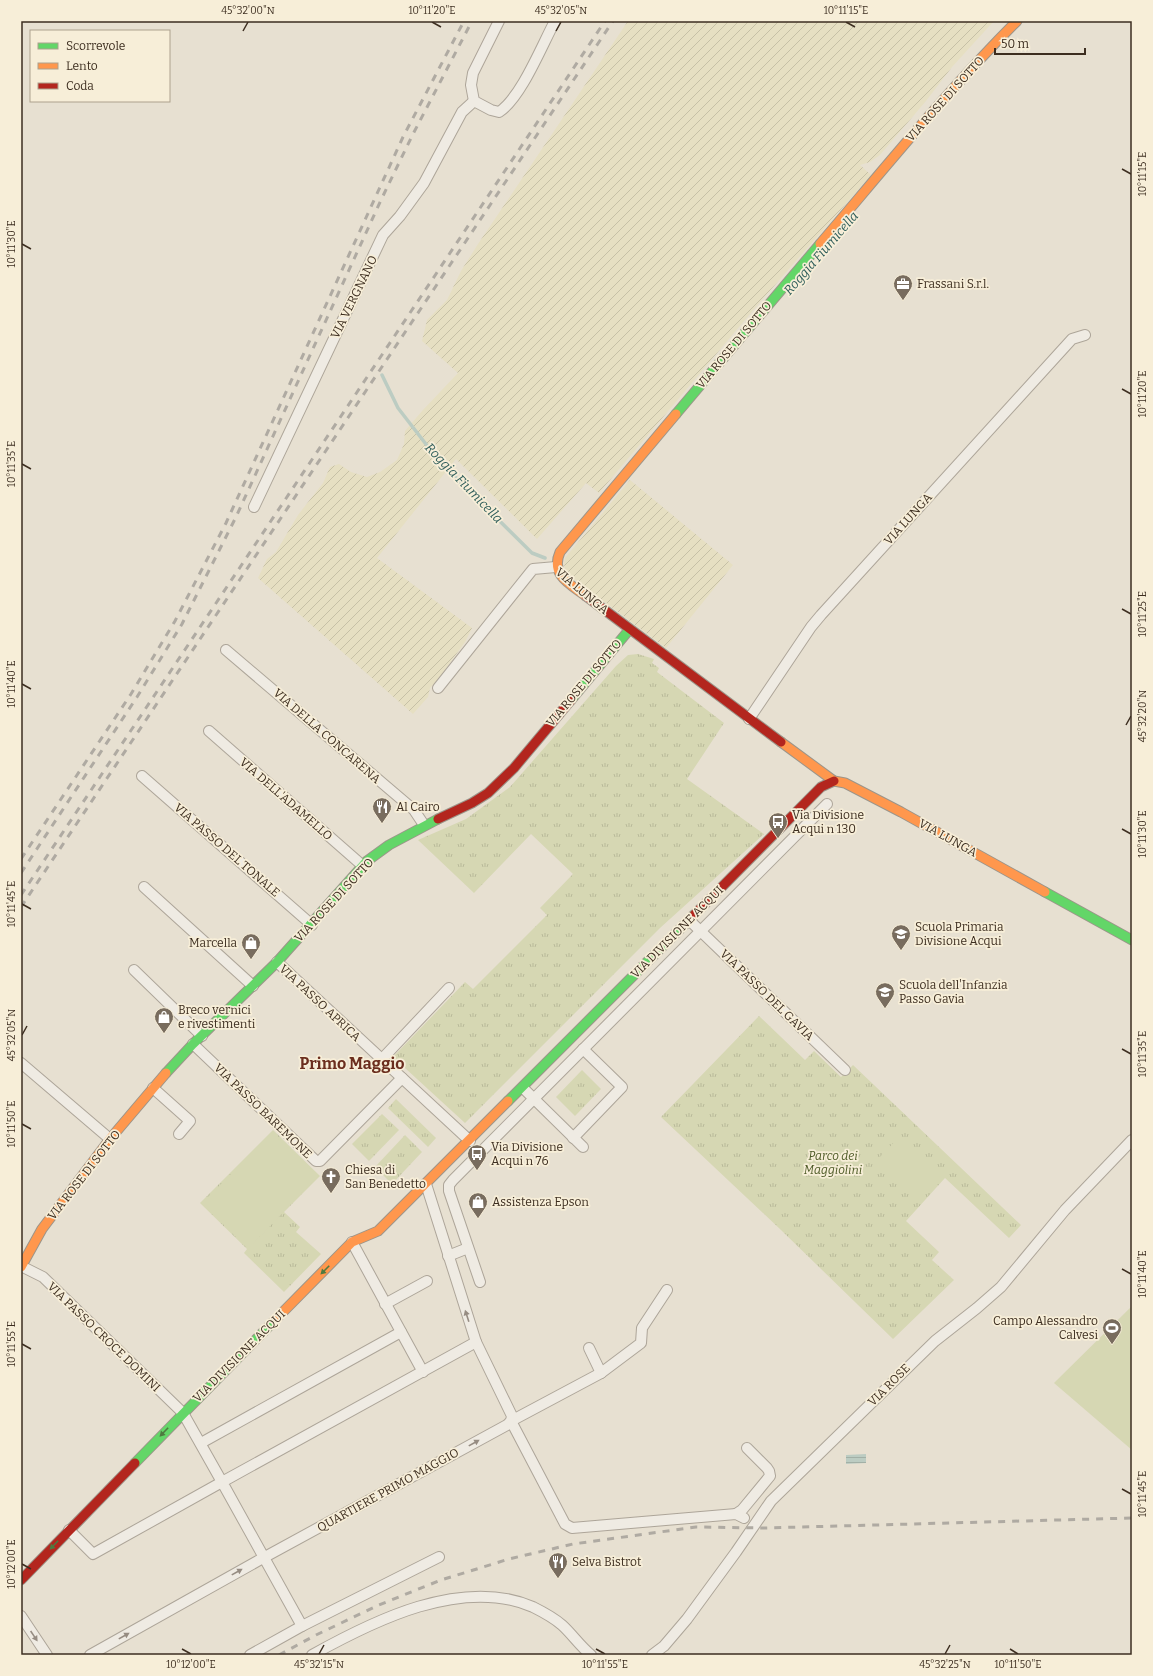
<svg xmlns="http://www.w3.org/2000/svg" width="1153" height="1676" viewBox="0 0 1153 1676" font-family="Bitter,serif">
	<style>
		.farmland { fill: url(#farmland-furrows) }
		.grass { fill: url(#grass-tufts) }
		.pitch { fill: #d6d7b3 }
		.water { fill: url(#water-rules) }
		.lines { fill: none; stroke-linecap: round; stroke-linejoin: round }
		.stream { stroke: #bcccc2; stroke-width: 3.5 }
		.street-casing { stroke: #ada599; stroke-width: 12 }
		.fast-casing { stroke: #9c958a; stroke-width: 11 }
		.slow-casing { stroke: #9c958a; stroke-width: 11 }
		.jam-casing { stroke: #9c958a; stroke-width: 11 }
		.street { stroke: #efebe3; stroke-width: 10 }
		.fast { stroke: #63d668; stroke-width: 9 }
		.slow { stroke: #ff974d; stroke-width: 9 }
		.jam { stroke: #b3261e; stroke-width: 9 }
		.rail { stroke: #afaaa2; stroke-width: 3; stroke-dasharray: 7 7; stroke-linecap: butt }
		.oneway { fill: #4e7a40 }
		.oneway2 { fill: #968c82 }
		.ticks { fill: none; stroke: #3d2e20; stroke-width: 1.5 }
		.labels { text-anchor: middle; dominant-baseline: central; stroke-width: 3.5; stroke-linejoin: round; paint-order: stroke }
		.street-label { font-size: 12px; fill: #3d2e20; stroke: #f7eed8 }
		.poi-label { font-size: 12px; fill: #3d2e20; stroke: #f7eed8; text-anchor: start }
		.park-label { font-size: 12px; font-style: italic; fill: #4d5a26; stroke: #f7eed8 }
		.water-label { font-size: 13px; font-style: italic; fill: #2f5d5a; stroke: #f7eed8 }
		.district-label { font-size: 16px; font-weight: bold; fill: #6b2e1e; stroke: #f7eed8 }
		.neatline { fill: none; stroke: #3d2e20; stroke-width: 1.5 }
		.ticks-label { font-size: 10px; text-anchor: middle; fill: #3d2e20 }
	</style>
	<defs>
		<pattern id="farmland-furrows" width="10" height="10" patternUnits="userSpaceOnUse"><rect width="10" height="10" fill="#e6dfc2"/><path d="M-1 1l2-2M0 10L10 0M9 11l2-2" fill="none" stroke="#c6c0a6"/></pattern>
		<pattern id="grass-tufts" width="24" height="20" patternUnits="userSpaceOnUse"><rect width="24" height="20" fill="#d6d7b3"/><path d="M3 7l-1-3M5 7V3M7 7l1-3M15 17l-1-3M17 17v-4M19 17l1-3" fill="none" stroke="#b9b99a"/></pattern>
		<pattern id="water-rules" width="6" height="5" patternUnits="userSpaceOnUse"><rect width="6" height="5" fill="#bcccc2"/><path d="M0 2.5h6" fill="none" stroke="#a2b0a6"/></pattern>
	</defs>
	<rect width="100%" height="100%" fill="#e7e0d1"/>
	<g class="farmland">
		<path d="M628,21H994L952,67L926,101L880,155L870,162L860,165L871,175L761,301L599,493L586,483L537,539L456,459L377,558L472,628L465,642L439,678L430,688L428,697L413,714L258,578L267,559L276,552L298,515L323,483L330,467L339,464L351,472L367,477L380,472L397,460L404,444L405,431L422,411L458,373L422,341L427,320L447,300L461,271L478,244Z"/>
		<path d="M630,480L733,565L666,648L570,576L565,570L564,564L565,558Z"/>
	</g>
	<g class="grass">
		<path d="M638,654L654,659L652,663L659,668L657,672L724,723L687,779L764,834L660,928L465,1123L393,1057L465,982L473,989L547,915L540,908L573,874L531,834L474,893L418,840L466,819L510,787L616,666L628,655Z"/>
		<path d="M759,1016L805,1060L814,1051L841,1077L853,1065L1021,1225L1009,1238L945,1178L906,1221L939,1252L932,1260L954,1280L893,1339L781,1230L661,1117Z"/>
		<path d="M582,1070L601,1089L575,1116L556,1097Z"/>
		<path d="M396,1099L436,1138L428,1147L388,1108Z"/>
		<path d="M382,1114L399,1130L369,1161L352,1144Z"/>
		<path d="M273,1130L320,1176L284,1212L300,1227L296,1232L321,1254L284,1292L244,1253L247,1249L200,1203Z"/>
		<path d="M405,1135L422,1152L392,1184L375,1167Z"/>
	</g>
	<g class="pitch">
		<path d="M272,1133L318,1176L248,1249L202,1203Z"/>
		<path d="M899,1137L941,1176L920,1198L878,1159Z"/>
		<path d="M1132,1306V1450L1054,1383Z"/>
	</g>
	<path class="water" d="M866,1454V1463L846,1464V1455Z"/>
	<g class="lines">
		<path class="stream" d="M382,375L398,408L439,461L532,553L545,558"/>
		<defs>
			<g id="street">
				<path d="M499,21L473,73L471,85L474,101L491,110L499,112C521,98 542,45 555,21"/>
				<path d="M254,507L383,235L400,216L424,183L462,112L474,101"/>
				<path d="M226,650L414,810L424,825"/>
				<path d="M438,688L533,569L556,567"/>
				<path d="M749,719L811,627L821,615L1072,339L1085,335"/>
				<path d="M209,731L363,866"/>
				<path d="M142,776L312,925"/>
				<path d="M144,887L253,986"/>
				<path d="M689,920L845,1070"/>
				<path d="M277,962L470,1141"/>
				<path d="M134,970L202,1036"/>
				<path d="M193,1044L316,1161H320L402,1078"/>
				<path d="M382,1059L449,988"/>
				<path d="M21,1063L110,1139"/>
				<path d="M153,1088L190,1121L179,1134"/>
				<path d="M523,1088L583,1147"/>
				<path d="M573,1138L622,1087L583,1049"/>
				<path d="M352,1242L423,1372"/>
				<path d="M448,1256L468,1248"/>
				<path d="M21,1266L43,1277L183,1413L222,1482L93,1554L69,1530"/>
				<path d="M480,1282L449,1191V1185L453,1180L827,804"/>
				<path d="M667,1290L642,1328L641,1343L601,1373L511,1421L565,1524L572,1528L736,1514L744,1518"/>
				<path d="M385,1304L427,1281"/>
				<path d="M589,1348L601,1373"/>
				<path d="M201,1443L401,1332"/>
				<path d="M736,1514L742,1510L770,1476L769,1471L767,1468L747,1448"/>
				<path d="M21,1616L47,1655"/>
				<path d="M302,1626L222,1482L476,1342"/>
				<path d="M90,1655L263,1558L507,1425L511,1421L512,1416L476,1342L426,1184"/>
				<path d="M250,1655L302,1626L439,1557"/>
				<path d="M312,1655C373,1621 462,1576 533,1607C543,1612 554,1618 562,1625C572,1634 580,1646 591,1655"/>
				<path d="M652,1655L664,1646L687,1619L736,1552L771,1501L935,1341L977,1308L1001,1287L1065,1210L1132,1140"/>
			</g>
			<g id="fast">
				<path d="M676,414L820,244"/>
				<path d="M571,700L629,630"/>
				<path d="M1045,892L1132,940"/>
				<path d="M166,1073L193,1044L277,962L367,861L389,845L438,819"/>
				<path d="M508,1101L694,915"/>
				<path d="M135,1463L275,1320"/>
			</g>
			<g id="slow">
				<path d="M820,244C884,169 947,91 1017,21"/>
				<path d="M586,596C570,584 550,575 560,552L676,414"/>
				<path d="M781,742L834,781L845,783L901,812L1045,892"/>
				<path d="M21,1267L42,1229L110,1139L166,1073"/>
				<path d="M275,1320L352,1242L378,1231L508,1101"/>
			</g>
			<g id="jam">
				<path d="M586,596L781,742"/>
				<path d="M438,819L472,803L488,793L514,768L571,700"/>
				<path d="M694,915L821,787L834,781"/>
				<path d="M21,1580L135,1463"/>
			</g>
		</defs>
		<use href="#street" class="street-casing"/>
		<use href="#fast" class="fast-casing"/>
		<use href="#slow" class="slow-casing"/>
		<use href="#jam" class="jam-casing"/>
		<use href="#street" class="street"/>
		<use href="#fast" class="fast"/>
		<use href="#slow" class="slow"/>
		<use href="#jam" class="jam"/>
		<g class="rail">
			<path d="M21,859L131,694L175,621L226,523L403,137L464,21"/>
			<path d="M21,873L137,697L182,624L236,517L381,200L412,136L472,21"/>
			<path d="M21,895L605,21"/>
			<path d="M21,907L613,21"/>
			<path d="M279,1655L316,1635L379,1605L441,1580L509,1559L573,1544L696,1527L765,1528L1132,1518"/>
		</g>
	</g>
	<defs><path id="oneway-solid" d="M-6-.8H1V-3.2L6.5 0L1 3.2V.8H-6Z"/></defs>
	<g class="oneway">
		<use href="#oneway-solid" transform="translate(325 1270) rotate(135)"/>
		<use href="#oneway-solid" transform="translate(164 1432) rotate(134)"/>
		<use href="#oneway-solid" transform="translate(54 1545) rotate(134)"/>
	</g>
	<g class="oneway2">
		<use href="#oneway-solid" transform="translate(467 1316) rotate(-108)"/>
		<use href="#oneway-solid" transform="translate(474 1443) rotate(-29)"/>
		<use href="#oneway-solid" transform="translate(237 1572) rotate(-29)"/>
		<use href="#oneway-solid" transform="translate(34 1636) rotate(56)"/>
		<use href="#oneway-solid" transform="translate(124 1636) rotate(-29)"/>
	</g>
	<path class="ticks" d="M432,22L441,27M846,22L855,27M243,31L248,22M556,31L561,22M1122,169L1131,174M22,244L31,249M1122,389L1131,394M22,464L31,469M1122,609L1131,614M22,684L31,689M1126,725L1131,716M1122,829L1131,834M22,904L31,909M22,1035L27,1026M1122,1049L1131,1054M22,1124L31,1129M1122,1269L1131,1274M22,1344L31,1349M1122,1489L1131,1494M22,1564L31,1569M182,1649L191,1654M596,1649L605,1654M1010,1649L1018,1654M319,1654L324,1645M945,1654L950,1645"/>
	<defs>
		<symbol id="office-pin" viewBox="-11 -11 22 30"><path d="M0 17L-7.5 6A9.5 9.5 0 1 1 7.5 6Z" fill="#786c5e" stroke="#f7eed8"/><path d="M-6-3h4V-5.5h4V-3h4V5H-6ZM-1-4.5V-3h2v-1.5ZM-6 0V1H6V0Z" fill="#fff"/></symbol>
		<symbol id="restaurant-pin" viewBox="-11 -11 22 30"><path d="M0 17L-7.5 6A9.5 9.5 0 1 1 7.5 6Z" fill="#786c5e" stroke="#f7eed8"/><path d="M-5-6h1v4h1v-4h1v4h1v-4h1v5L-1.5 .5V6h-2V.5L-5-1ZM5-6V6H3V1.5H1.5Q1.5-4 5-6Z" fill="#fff"/></symbol>
		<symbol id="bus-pin" viewBox="-11 -11 22 30"><path d="M0 17L-7.5 6A9.5 9.5 0 1 1 7.5 6Z" fill="#786c5e" stroke="#f7eed8"/><path d="M-5-6H5V4H4V6H2V4H-2V6H-4V4H-5ZM-3.5-4V0h7V-4ZM-3.5 1.2v1.5H-2V1.2ZM2 1.2v1.5H3.5V1.2Z" fill="#fff"/></symbol>
		<symbol id="school-pin" viewBox="-11 -11 22 30"><path d="M0 17L-7.5 6A9.5 9.5 0 1 1 7.5 6Z" fill="#786c5e" stroke="#f7eed8"/><path d="M0-5L7-2L0 1L-7-2ZM-4 1L0 2.5L4 1V4Q0 6-4 4Z" fill="#fff"/></symbol>
		<symbol id="shop-pin" viewBox="-11 -11 22 30"><path d="M0 17L-7.5 6A9.5 9.5 0 1 1 7.5 6Z" fill="#786c5e" stroke="#f7eed8"/><path d="M-5-2.5h2.3a2.7 3.5 0 0 1 5.4 0H5L5.5 6h-11ZM-1.5-2.5h3a1.5 2.3 0 0 0-3 0Z" fill="#fff"/></symbol>
		<symbol id="church-pin" viewBox="-11 -11 22 30"><path d="M0 17L-7.5 6A9.5 9.5 0 1 1 7.5 6Z" fill="#786c5e" stroke="#f7eed8"/><path d="M-1.2-6h2.4v3.5h3.3v2.4h-3.3V6h-2.4V-.1h-3.3v-2.4h3.3Z" fill="#fff"/></symbol>
		<symbol id="stadium-pin" viewBox="-11 -11 22 30"><path d="M0 17L-7.5 6A9.5 9.5 0 1 1 7.5 6Z" fill="#786c5e" stroke="#f7eed8"/><path d="M0-5a6.5 5 0 1 0 0 10a6.5 5 0 1 0 0-10ZM-3.5-1.8h7v3.6h-7Z" fill="#fff"/></symbol>
	</defs>
	<g fill-rule="evenodd">
		<use href="#office-pin" x="892" y="273" width="22" height="30"/>
		<use href="#restaurant-pin" x="371" y="796" width="22" height="30"/>
		<use href="#bus-pin" x="767" y="811" width="22" height="30"/>
		<use href="#school-pin" x="890" y="923" width="22" height="30"/>
		<use href="#shop-pin" x="240" y="932" width="22" height="30"/>
		<use href="#school-pin" x="874" y="981" width="22" height="30"/>
		<use href="#shop-pin" x="153" y="1006" width="22" height="30"/>
		<use href="#bus-pin" x="466" y="1143" width="22" height="30"/>
		<use href="#church-pin" x="320" y="1166" width="22" height="30"/>
		<use href="#shop-pin" x="467" y="1191" width="22" height="30"/>
		<use href="#stadium-pin" x="1101" y="1317" width="22" height="30"/>
		<use href="#restaurant-pin" x="547" y="1551" width="22" height="30"/>
	</g>
	<g class="labels">
		<g class="street-label">
			<text transform="translate(945 99) rotate(-48)">VIA ROSE DI SOTTO</text>
			<text transform="translate(354 297) rotate(-64)">VIA VERGNANO</text>
			<text transform="translate(734 345) rotate(-50)">VIA ROSE DI SOTTO</text>
			<text transform="translate(908 519) rotate(-48)">VIA LUNGA</text>
			<text transform="translate(582 591) rotate(40)">VIA LUNGA</text>
			<text transform="translate(584 683) rotate(-50)">VIA ROSE DI SOTTO</text>
			<text transform="translate(327 736) rotate(41)">VIA DELLA CONCARENA</text>
			<text transform="translate(286 799) rotate(41)">VIA DELL'ADAMELLO</text>
			<text transform="translate(948 838) rotate(29)">VIA LUNGA</text>
			<text transform="translate(227 850) rotate(41)">VIA PASSO DEL TONALE</text>
			<text transform="translate(334 900) rotate(-47)">VIA ROSE DI SOTTO</text>
			<text transform="translate(677 932) rotate(-45)">VIA DIVISIONE ACQUI</text>
			<text transform="translate(767 995) rotate(44)">VIA PASSO DEL GAVIA</text>
			<text transform="translate(320 1003) rotate(43)">VIA PASSO APRICA</text>
			<text transform="translate(263 1111) rotate(44)">VIA PASSO BAREMONE</text>
			<text transform="translate(84 1175) rotate(-52)">VIA ROSE DI SOTTO</text>
			<text transform="translate(104 1337) rotate(44)">VIA PASSO CROCE DOMINI</text>
			<text transform="translate(239 1356) rotate(-45)">VIA DIVISIONE ACQUI</text>
			<text transform="translate(889 1385) rotate(-45)">VIA ROSE</text>
			<text transform="translate(388 1490) rotate(-29)">QUARTIERE PRIMO MAGGIO</text>
		</g>
		<g class="poi-label">
			<text x="917" y="284">Frassani S.r.l.</text>
			<text x="396" y="807">Al Cairo</text>
			<text x="792" y="815">Via Divisione<tspan x="792" dy="14">Acqui n 130</tspan></text>
			<text x="915" y="927">Scuola Primaria<tspan x="915" dy="14">Divisione Acqui</tspan></text>
			<text x="237" y="943" text-anchor="end">Marcella</text>
			<text x="899" y="985">Scuola dell'Infanzia<tspan x="899" dy="14">Passo Gavia</tspan></text>
			<text x="178" y="1010">Breco vernici<tspan x="178" dy="14">e rivestimenti</tspan></text>
			<text x="491" y="1147">Via Divisione<tspan x="491" dy="14">Acqui n 76</tspan></text>
			<text x="345" y="1170">Chiesa di<tspan x="345" dy="14">San Benedetto</tspan></text>
			<text x="492" y="1202">Assistenza Epson</text>
			<text x="1098" y="1321" text-anchor="end">Campo Alessandro<tspan x="1098" dy="14">Calvesi</tspan></text>
			<text x="572" y="1562">Selva Bistrot</text>
		</g>
		<g class="park-label">
			<text x="833" y="1156">Parco dei<tspan x="833" dy="14">Maggiolini</tspan></text>
		</g>
		<g class="water-label">
			<text transform="translate(821 253) rotate(-49)">Roggia Fiumicella</text>
			<text transform="translate(464 483) rotate(46)">Roggia Fiumicella</text>
		</g>
		<g class="district-label">
			<text x="352" y="1063">Primo Maggio</text>
		</g>
	</g>
	<rect width="1153" height="1676" fill="none" stroke="#f7eed8" stroke-width="44"/>
	<rect x="30" y="30" width="140" height="72" fill="#f7eed8" stroke="#ada18e"/>
	<rect x="38" y="43" width="20" height="6" fill="#63d668" stroke="#ada18e"/>
	<text x="66" y="50" font-size="12" fill="#3d2e20">Scorrevole</text>
	<rect x="38" y="63" width="20" height="6" fill="#ff974d" stroke="#ada18e"/>
	<text x="66" y="70" font-size="12" fill="#3d2e20">Lento</text>
	<rect x="38" y="83" width="20" height="6" fill="#b3261e" stroke="#ada18e"/>
	<text x="66" y="90" font-size="12" fill="#3d2e20">Coda</text>
	<path d="M995 48v6h90v-6" fill="none" stroke="#3d2e20" stroke-width="2"/>
	<text x="1001" y="48" font-size="12" fill="#3d2e20" stroke="#f7eed8" stroke-width="3" paint-order="stroke">50 m</text>
	<rect x="22" y="22" width="1109" height="1632" class="neatline"/>
	<g class="ticks-label">
		<text x="248" y="14">45°32'00"N</text>
		<text x="432" y="14">10°11'20"E</text>
		<text x="561" y="14">45°32'05"N</text>
		<text x="846" y="14">10°11'15"E</text>
		<text transform="translate(1142 174) rotate(-90)" y="4">10°11'15"E</text>
		<text transform="translate(11 244) rotate(-90)" y="4">10°11'30"E</text>
		<text transform="translate(1142 394) rotate(-90)" y="4">10°11'20"E</text>
		<text transform="translate(11 464) rotate(-90)" y="4">10°11'35"E</text>
		<text transform="translate(1142 614) rotate(-90)" y="4">10°11'25"E</text>
		<text transform="translate(11 684) rotate(-90)" y="4">10°11'40"E</text>
		<text transform="translate(1142 716) rotate(-90)" y="4">45°32'20"N</text>
		<text transform="translate(1142 834) rotate(-90)" y="4">10°11'30"E</text>
		<text transform="translate(11 904) rotate(-90)" y="4">10°11'45"E</text>
		<text transform="translate(11 1035) rotate(-90)" y="4">45°32'05"N</text>
		<text transform="translate(1142 1054) rotate(-90)" y="4">10°11'35"E</text>
		<text transform="translate(11 1124) rotate(-90)" y="4">10°11'50"E</text>
		<text transform="translate(1142 1274) rotate(-90)" y="4">10°11'40"E</text>
		<text transform="translate(11 1344) rotate(-90)" y="4">10°11'55"E</text>
		<text transform="translate(1142 1494) rotate(-90)" y="4">10°11'45"E</text>
		<text transform="translate(11 1564) rotate(-90)" y="4">10°12'00"E</text>
		<text x="191" y="1668">10°12'00"E</text>
		<text x="319" y="1668">45°32'15"N</text>
		<text x="605" y="1668">10°11'55"E</text>
		<text x="945" y="1668">45°32'25"N</text>
		<text x="1018" y="1668">10°11'50"E</text>
	</g>
</svg>
